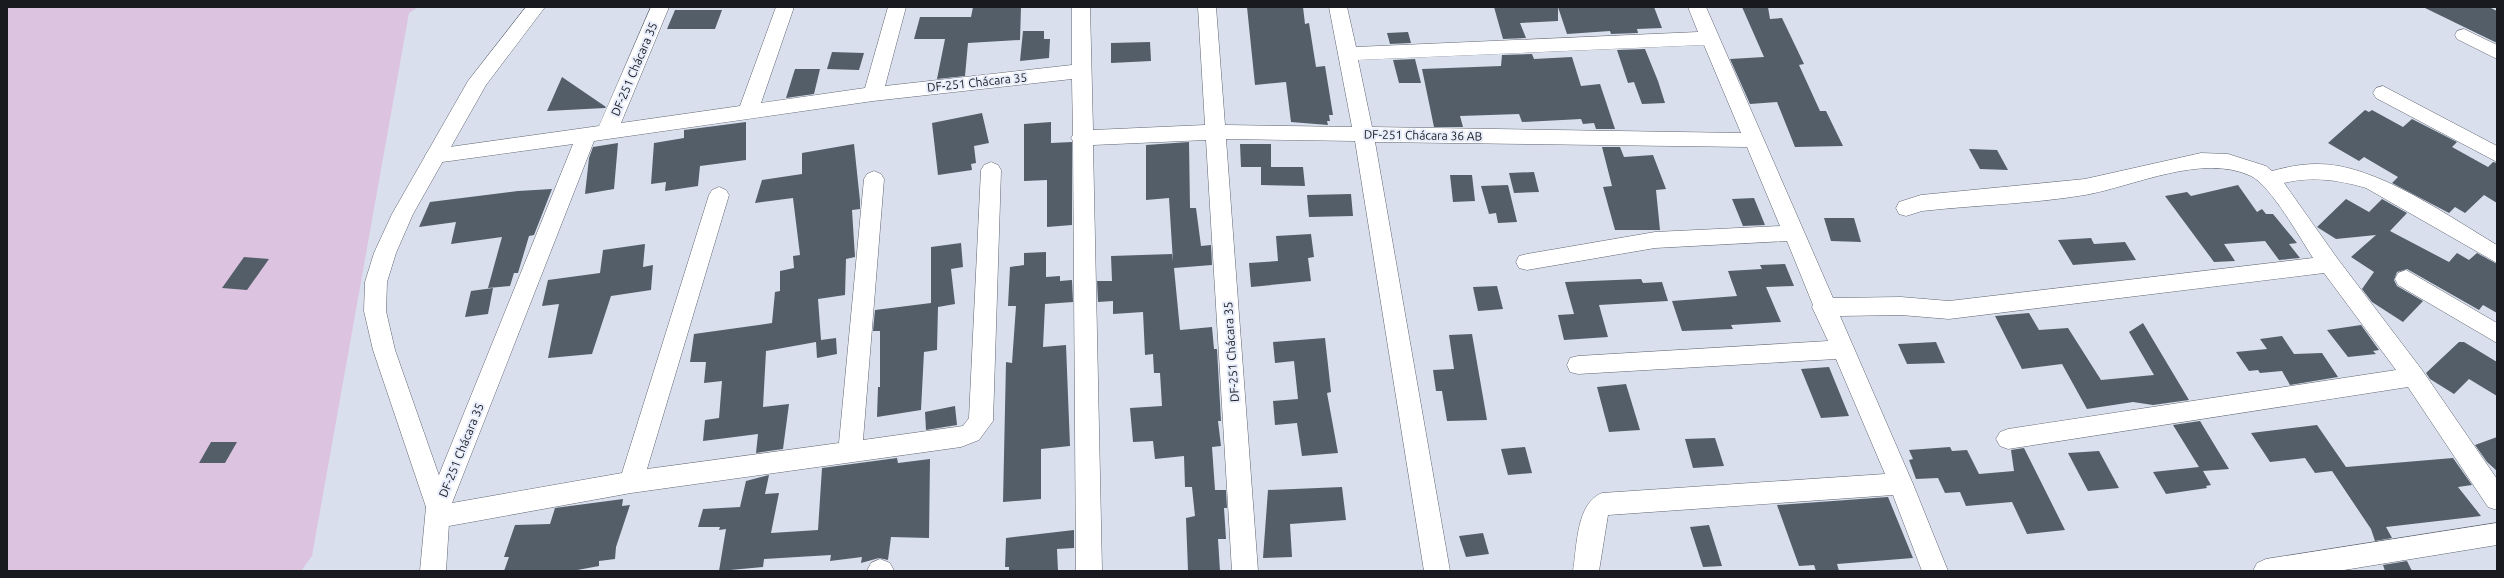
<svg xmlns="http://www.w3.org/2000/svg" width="2504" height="578" viewBox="0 0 2504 578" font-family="Ubuntu,sans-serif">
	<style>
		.green { fill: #dcc4e0 }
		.building { fill: #535e68 }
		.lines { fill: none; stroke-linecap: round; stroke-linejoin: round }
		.street-casing { stroke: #606571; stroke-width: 1 }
		.secondary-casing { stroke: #606571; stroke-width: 1 }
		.street { fill: #fff; fill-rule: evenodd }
		.secondary { fill: #fff; fill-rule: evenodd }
		.labels { text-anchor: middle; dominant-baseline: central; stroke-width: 4; stroke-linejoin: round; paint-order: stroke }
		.street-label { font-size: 12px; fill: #181a1f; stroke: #e7edfb }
	</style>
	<rect width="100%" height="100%" fill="#dadfee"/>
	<path class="green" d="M7,7H418L409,13L312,556L301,571H7Z"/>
	<g class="building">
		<path d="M973,7H1021L1020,40L968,43L965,76L937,79L945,39H914L920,17H971Z"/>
		<path d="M1247,7H1303L1305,24L1309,23L1316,67L1325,66L1333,115H1329L1330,121H1327L1328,125L1291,122L1286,82L1255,85Z"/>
		<path d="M1494,7H1558V21L1520,23L1526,38L1503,39Z"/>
		<path d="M1558,7H1654L1662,28L1637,29L1638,33L1611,34L1610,31L1567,34Z"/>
		<path d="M1742,7H1768L1770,19L1782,18L1804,64L1799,65L1820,111H1826L1843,146L1795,147L1777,102L1750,104L1730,59L1764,57Z"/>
		<path d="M2423,7H2489L2497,11V43Z"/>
		<path d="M675,10H722L715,29H667Z"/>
		<path d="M1023,31H1044V39H1050L1049,58L1020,61Z"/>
		<path d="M1408,32L1411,43L1390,44L1387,33Z"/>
		<path d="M1150,42L1151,61L1111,63V43Z"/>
		<path d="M1645,49L1658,81L1665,103L1642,104L1634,82L1628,83L1617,50Z"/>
		<path d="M832,52L864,53L859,70L827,69Z"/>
		<path d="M1532,54L1534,59L1572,57L1581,86L1600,84L1615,129H1596L1594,123L1583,124L1581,119L1522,122L1519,114L1460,116L1463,127H1434L1422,69L1501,66L1502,55Z"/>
		<path d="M1415,59L1421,83H1399L1393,60Z"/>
		<path d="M795,69H820L814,94L786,98Z"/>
		<path d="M562,77L606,107L605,108L547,111Z"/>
		<path d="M2365,110L2369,112L2372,110L2403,127L2412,119L2457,142L2452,147L2488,167L2493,162L2497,163V203L2484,195L2465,213L2455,207L2449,213L2392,183L2398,177L2364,157L2359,161L2328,143Z"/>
		<path d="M982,113L989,143L974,146L976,163L971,164L972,170L938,175L932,123Z"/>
		<path d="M746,122V160L700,166L698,186L665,191L666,182L651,184L654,143L684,138V130Z"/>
		<path d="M1051,122V143L1072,142V225L1047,227V180L1024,181V124Z"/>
		<path d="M1189,142L1190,208H1196L1201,246L1211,245L1212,265L1174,268L1180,330L1212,327L1214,349H1217L1221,421H1218L1221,446L1212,447L1215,490H1226L1227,508H1224L1226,539H1218L1220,571H1188L1186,518L1195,516L1192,487H1185L1184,456L1155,459L1153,441L1133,442L1130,408L1162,406L1160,373H1154L1153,354L1145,355L1143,312L1113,314V301L1098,302L1097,281H1112L1111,256L1172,254L1173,262L1169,198L1146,200V145Z"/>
		<path d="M618,143L614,189L585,194L589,158L593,147Z"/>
		<path d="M854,144L860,201V209L852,210L855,257L846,259L845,295L818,299L821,340L836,338L837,354L817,358L816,342L766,351L763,407L789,404L783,449L756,453L758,434L703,441L705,420L719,418L722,381L704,383L706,362H690L694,334L772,323L775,292L780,291V271L794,268L793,256L800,255L793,198L755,203L762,180L802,174V153Z"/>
		<path d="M1240,144H1271V167H1303L1305,186L1261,185V167H1241Z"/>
		<path d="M1602,147H1620L1624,157L1653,155L1666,189L1656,190L1660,230H1615L1603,187L1612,186Z"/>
		<path d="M1969,149L1997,150L2008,170L1980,169Z"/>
		<path d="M1534,172L1539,192L1514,193L1509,173Z"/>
		<path d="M1450,175H1472L1475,201L1453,202Z"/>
		<path d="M1508,185L1517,222L1498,223L1496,213L1489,214L1481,186Z"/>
		<path d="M2238,185L2257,212L2262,209L2266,214H2273L2297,243L2289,244L2300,258L2279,260L2265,241L2224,244L2235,261L2214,262L2165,196L2187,192L2191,196Z"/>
		<path d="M552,189L534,235L529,236L518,273H514L510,286L488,288L502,237L451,244L456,222L419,227L430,202L518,191Z"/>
		<path d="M1351,194L1353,216L1309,217L1307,195Z"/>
		<path d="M1754,198L1765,225L1743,226L1732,199Z"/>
		<path d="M2346,199L2369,212L2382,199L2407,213L2390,231L2449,262L2457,253L2469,260L2477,253L2497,264V313L2483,305L2479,310L2407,269L2397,272L2394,280L2397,286L2423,301L2403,322L2372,302L2362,289L2374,272L2351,257L2376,235L2336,239L2317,227Z"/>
		<path d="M1824,218H1854L1861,242L1831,241Z"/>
		<path d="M1311,234L1314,257L1308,258L1311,281L1251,287L1249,263L1278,261L1276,236Z"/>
		<path d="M2091,238L2094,244L2125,242L2136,260L2073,265L2058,240Z"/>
		<path d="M961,243L963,267L951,269L955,304L938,307L937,350L924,352L921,410L877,417L878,387H880V331H873L875,310L931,303V247Z"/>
		<path d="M645,244L643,267L653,265L651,290L611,296L592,354L548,358L559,304L542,306L548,280L600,273L603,250Z"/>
		<path d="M1046,252V277L1060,276V281L1072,280L1073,302L1045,304L1043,347L1066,345L1070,446L1041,449V499L1003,502L1006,362L1012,363L1016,306H1008L1010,267L1024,265V253Z"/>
		<path d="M244,257L269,259L247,290L222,288Z"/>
		<path d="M1785,264L1794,286L1766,287L1781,322L1731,325L1733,329L1682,331L1672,301L1737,296L1728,271L1762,269L1760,265Z"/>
		<path d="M1641,279L1643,283L1662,282L1668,301L1599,305L1608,337L1564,340L1558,315L1574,314L1565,282Z"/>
		<path d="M1497,286L1503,309L1478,311L1473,287Z"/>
		<path d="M493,288L488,314L465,317L471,291Z"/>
		<path d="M2029,313L2039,330L2068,328L2101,380L2154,375L2129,332L2143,323L2189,400L2153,405L2133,402L2087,409L2062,364L2022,369L1995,316Z"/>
		<path d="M2361,325L2379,350L2373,351L2376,354L2348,357L2327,330Z"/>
		<path d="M1472,334L1487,420L1447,421L1442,391H1436L1433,370L1454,369L1449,335Z"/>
		<path d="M2282,336L2294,354L2322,353L2338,377L2290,385L2282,371L2260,373L2258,370L2249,371L2236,352L2267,349L2260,339Z"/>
		<path d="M1325,338L1331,392L1327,393L1338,453L1302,456L1297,423L1275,425L1273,401L1298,399L1294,361L1275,363L1273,342Z"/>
		<path d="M1936,342L1945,363L1907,364L1898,344Z"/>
		<path d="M2459,342H2464L2497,362V396L2469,379L2454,394L2430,379L2426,373Z"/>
		<path d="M1829,367L1849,416L1821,418L1801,369Z"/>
		<path d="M1626,384L1640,430L1609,432L1597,387Z"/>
		<path d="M955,406L957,425L926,430L925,412Z"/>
		<path d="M2200,421L2229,469L2203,471L2211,485L2206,486L2207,488L2166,494L2153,472L2199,467L2173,425Z"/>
		<path d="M2317,425L2346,467L2453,458L2472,485L2458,487L2481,516L2386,527L2392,538L2375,541L2371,529L2332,471L2315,473L2305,458L2270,462L2251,433Z"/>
		<path d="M2497,437V471L2487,462L2475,445Z"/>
		<path d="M1715,438L1724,466L1693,468L1685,439Z"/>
		<path d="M211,442H237L225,463H199Z"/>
		<path d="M1525,447L1532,473L1508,475L1501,449Z"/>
		<path d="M1950,447L1952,451L1967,450L1979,474L2014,471L2011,450L2024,448L2065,530L2027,534L2012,502L1966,506L1960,492L1945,493L1938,478L1916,479L1909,460L1913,459L1909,450Z"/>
		<path d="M2099,451L2119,488L2088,491L2068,453Z"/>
		<path d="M897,458L898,463L930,459L929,538L891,537L888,560L879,558L861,563L862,557L830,561L831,555L764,559L763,567L719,571L726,529L719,530L720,527H698L703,509L740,507L746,481L769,475L765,494L779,493L771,533L818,530L822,468Z"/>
		<path d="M1342,487L1346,520L1290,524L1292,557L1263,558L1268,490Z"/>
		<path d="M1888,497L1913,558L1837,564L1839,571H1816L1814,565L1799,566L1777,505Z"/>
		<path d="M623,499L622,506L630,505L616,547L615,559L599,561V566L572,571H504L509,557H504L515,525L550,524L555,508Z"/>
		<path d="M1709,525L1722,566L1703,567L1690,527Z"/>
		<path d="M1074,530V548L1057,549L1058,571H1009V567H1005L1006,538Z"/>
		<path d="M1483,533L1489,554L1466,557L1459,536Z"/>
		<path d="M2407,561L2412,571H2385L2383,565Z"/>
	</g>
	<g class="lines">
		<defs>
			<g id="street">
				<path d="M651,7H669L621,123L740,106L776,7H794L761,103L865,88L888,7H906L885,86L1072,65V7H1090L1093,130L1205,125L1198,7H1216L1225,125L1352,127L1329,7H1347L1356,47L1698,32L1688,7H1706L1833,298L1901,297L1949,301L2313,258C2300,238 2271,186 2251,176C2202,153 2135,186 2085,195C2031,204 1976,205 1922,211L1906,216L1899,214L1896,208L1899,202L1921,195L2085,179L2201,153L2228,154L2266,166L2272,171C2287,167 2301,164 2317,164C2374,163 2448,216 2497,245V263L2366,188C2339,180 2312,176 2284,183L2337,258L2422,370L2497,479V510L2488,507L2408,387L2008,449L2000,446L1996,439L2000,432L2008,429L2396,370L2324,273L1949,319L1901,315L1840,316L1913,484L1948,571H1922L1893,495L1608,515L1599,571H1573C1577,547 1576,503 1602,493L1885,474L1836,359L1578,374L1570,372L1567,365L1570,358L1578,356L1828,341L1812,307L1813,305L1787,241L1655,248L1527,270L1519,268L1516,262L1519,256L1527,254L1655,232L1780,226L1747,147L1375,142L1450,571H1424L1355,141L1226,139L1258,571H1232L1206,140L1093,145L1102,571H1076L1073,141L1071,138L1073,135L1072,79L873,101L594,141L452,503L622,473L709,195L712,190L719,187L726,190L729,195L647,469L839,443L864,179L867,174L874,171L881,174L884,179L863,440L963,426L969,418L981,170L984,165L991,162L998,165L1001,170L993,421L979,440L961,447L631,493L438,528L429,525L426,517L428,512L426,507L573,144L435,163L428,161L425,156L428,151L435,149L599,126ZM1704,45L1741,133L1372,127L1358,60Z"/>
				<path d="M2464,29L2497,45V59L2457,39L2455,35L2457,31Z"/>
				<path d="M2383,86L2497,146V162L2376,98L2373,93L2376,88Z"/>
				<path d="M2406,270L2497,323V343L2398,285L2395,279L2398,273Z"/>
				<path d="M2497,523V545L2338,571H2253L2257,563L2266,559Z"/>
				<path d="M880,559L890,563L894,571H867L871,563Z"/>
			</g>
			<path id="secondary" d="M526,7H545L486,85L413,214L396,253L387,282L386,311L395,350L450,507L446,571H420L426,507L373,350L364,311L365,282L374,253L392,214L468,81Z"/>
		</defs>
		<use href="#street" class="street-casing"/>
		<use href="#secondary" class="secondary-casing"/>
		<use href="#street" class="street"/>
		<use href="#secondary" class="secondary"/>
	</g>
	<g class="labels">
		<g class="street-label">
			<text transform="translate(634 69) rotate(-67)">DF-251 Chácara 35</text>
			<text transform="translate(977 82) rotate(-6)">DF-251 Chácara 35</text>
			<text transform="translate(1423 135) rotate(1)">DF-251 Chácara 36 AB</text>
			<text transform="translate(1231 352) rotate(-94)">DF-251 Chácara 35</text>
			<text transform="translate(461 450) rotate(-68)">DF-251 Chácara 35</text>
		</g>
	</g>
	<rect width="2504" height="578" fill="none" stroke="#181a1f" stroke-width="16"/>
</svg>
